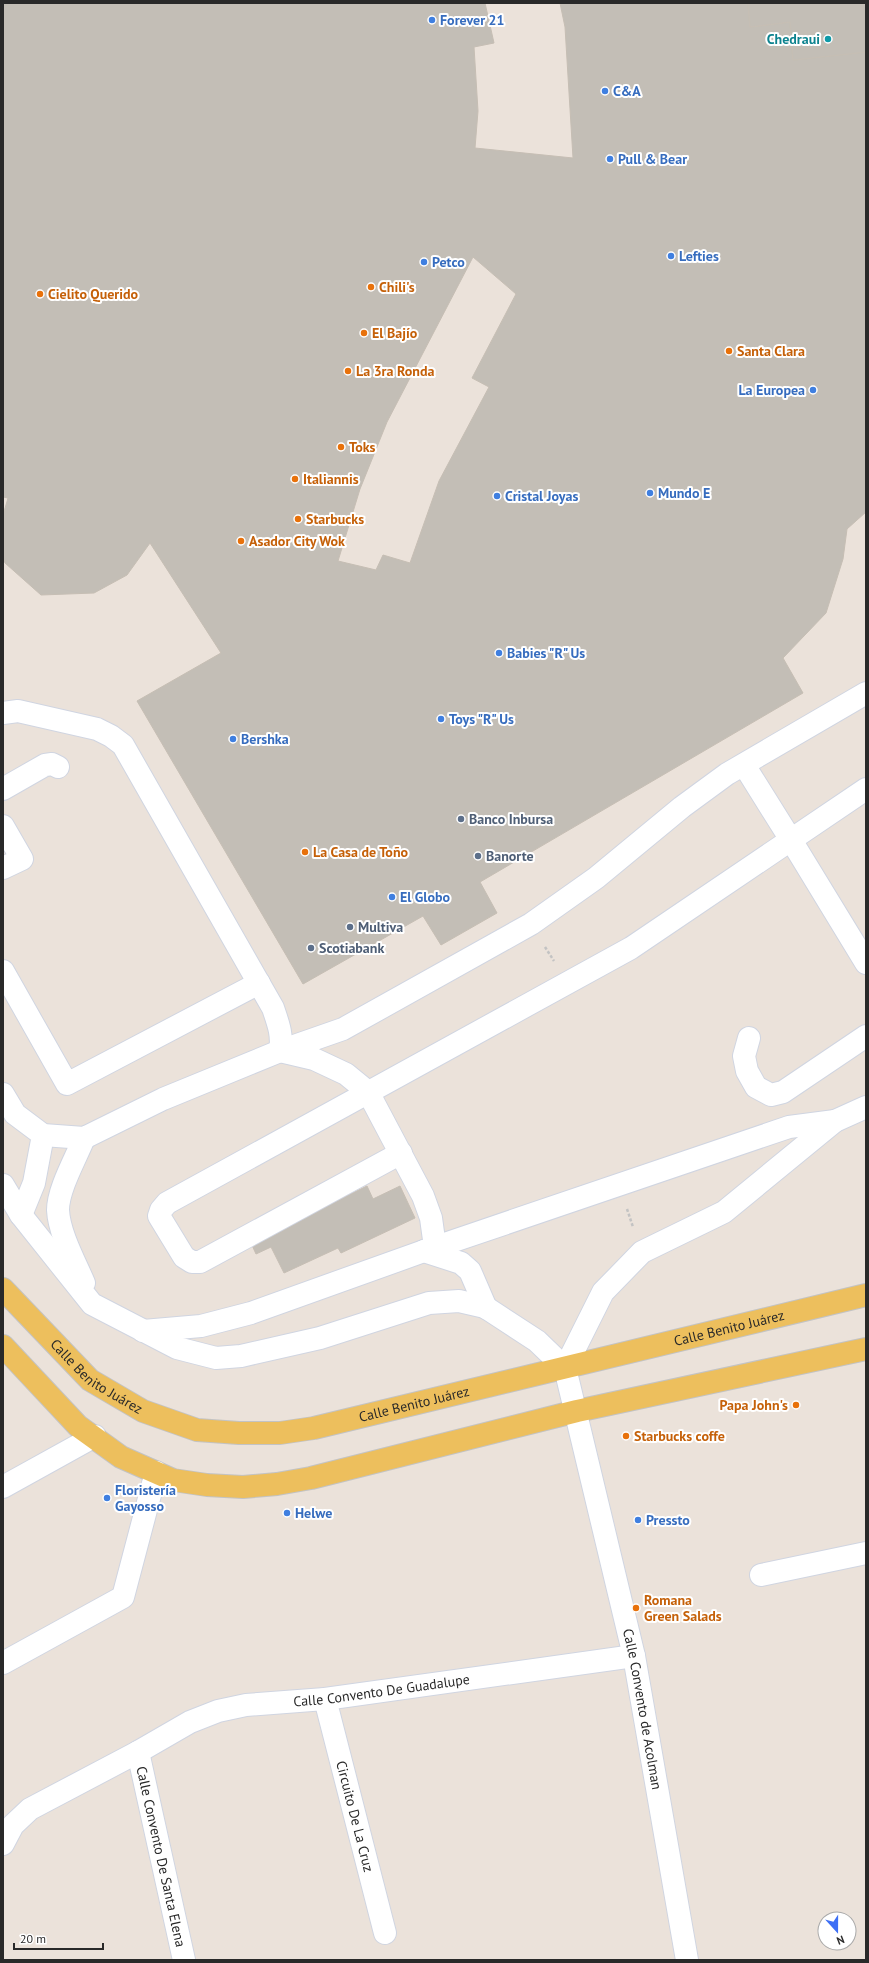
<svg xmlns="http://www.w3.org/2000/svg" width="869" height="1963" viewBox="0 0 869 1963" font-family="'PT Sans',sans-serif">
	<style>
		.building { fill: #c3beb6; stroke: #c6beb4; fill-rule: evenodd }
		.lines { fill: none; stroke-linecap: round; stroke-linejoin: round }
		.minor-casing { stroke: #d0d5e1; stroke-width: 24 }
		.major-casing { stroke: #c3c3c3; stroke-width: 24 }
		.path { stroke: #c3c3c3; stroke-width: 2.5; stroke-dasharray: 3 2; stroke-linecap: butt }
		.minor { stroke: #fff; stroke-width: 22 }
		.major { stroke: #edbf5d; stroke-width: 22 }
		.shop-dot { fill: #3f7fe0; stroke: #fff; stroke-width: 1.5 }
		.culture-dot { fill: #0f9aa8; stroke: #fff; stroke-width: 1.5 }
		.food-dot { fill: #e8710a; stroke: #fff; stroke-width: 1.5 }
		.service-dot { fill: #5c6f8a; stroke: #fff; stroke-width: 1.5 }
		.labels { text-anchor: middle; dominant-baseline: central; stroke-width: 4; stroke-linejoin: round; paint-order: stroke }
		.shop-label { font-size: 14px; font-weight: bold; fill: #366cbe; stroke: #fff; text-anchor: start }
		.culture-label { font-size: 14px; font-weight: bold; fill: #0d838f; stroke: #fff; text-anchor: end }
		.food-label { font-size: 14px; font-weight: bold; fill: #c56008; stroke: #fff; text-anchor: start }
		.service-label { font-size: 14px; font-weight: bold; fill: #4e5e75; stroke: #fff; text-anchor: start }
		.street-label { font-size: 14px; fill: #292929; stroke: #fff }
	</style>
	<rect width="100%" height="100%" fill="#ebe2da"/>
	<g class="building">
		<path d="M3,3H485L494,43L474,47L478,111L475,148L573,158L565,27L560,3H748L750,27L790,22L793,60L866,52V512L847,529L843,559L826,613L783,658L803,693L480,882L497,913L441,945L423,916L303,984L137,701L221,653L150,543L127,575L94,593L41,595L5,563L3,557V515L8,498L3,497ZM473,257L516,294L472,378L489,387L439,481L410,563L383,555L376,570L338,561L360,489L387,422Z"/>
		<path d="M748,3H866V52L793,60L790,22L750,27Z"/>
		<path d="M367,1186L373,1199L400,1186L415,1218L341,1253L338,1248L284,1273L271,1247L256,1254L251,1243Z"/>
	</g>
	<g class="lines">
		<defs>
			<g id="minor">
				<path d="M3,713L18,711L97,729L111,736L123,745L273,1008C278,1023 283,1035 280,1051L314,1059L346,1074L368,1092L423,1196L431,1218L435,1247"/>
				<path d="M744,765L791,840L866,963"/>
				<path d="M3,789L45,765L52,764L58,767"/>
				<path d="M3,826L22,859L3,868"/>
				<path d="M3,971L67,1084L259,983"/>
				<path d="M749,1038L744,1056L747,1071L756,1087L771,1095L783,1092L866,1036"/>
				<path d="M3,1094L15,1114L43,1135L84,1138L163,1099L280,1051L343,1029L531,924L596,878L682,807L727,774L866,693"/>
				<path d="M401,1153L200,1262H192L184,1257L159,1216L161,1210L167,1203L631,948L866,789"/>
				<path d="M3,1185L21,1215L92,1304L177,1348L216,1358L241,1356L320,1338L429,1303L459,1301L485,1307L537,1341L565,1368"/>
				<path d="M21,1215L34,1183L43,1135"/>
				<path d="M424,1251L461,1263L470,1271L486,1308"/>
				<path d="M84,1283C75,1262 59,1233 58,1210C58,1189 76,1158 84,1138"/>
				<path d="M143,1331L201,1326L251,1313L424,1251L789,1127L835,1121"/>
				<path id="s1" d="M565,1368L634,1656L687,1960"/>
				<path d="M565,1368L603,1292L642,1252L724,1212L835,1121L866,1107"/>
				<path d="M3,1487L95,1436"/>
				<path d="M761,1575L866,1553"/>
				<path d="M3,1663L123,1597L156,1472"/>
				<path id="s2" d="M325,1699L385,1933"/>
				<path id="s3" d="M138,1752L184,1960"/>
				<path id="s4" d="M3,1844L13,1825L30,1809L138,1752L190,1722L218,1711L246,1705L325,1699L634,1656"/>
			</g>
			<g id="major">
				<path id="s5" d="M3,1289L90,1380L143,1411L197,1430L239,1433H280L314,1428L866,1295"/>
				<path d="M3,1346L78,1426L121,1457L173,1480L207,1485L243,1487L277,1484L311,1478L577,1411L866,1349"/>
			</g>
		</defs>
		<use href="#minor" class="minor-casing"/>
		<use href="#major" class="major-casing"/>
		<g class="path">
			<path d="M545,947L554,961"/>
			<path d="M627,1209L633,1227"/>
		</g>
		<use href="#minor" class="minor"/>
		<use href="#major" class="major"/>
	</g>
	<g class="shop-dot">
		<circle cx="432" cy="20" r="4"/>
		<circle cx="605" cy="91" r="4"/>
		<circle cx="610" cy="159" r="4"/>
		<circle cx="671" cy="256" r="4"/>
		<circle cx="424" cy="262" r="4"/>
		<circle cx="813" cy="390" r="4"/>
		<circle cx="650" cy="493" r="4"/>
		<circle cx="497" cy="496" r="4"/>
		<circle cx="499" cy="653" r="4"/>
		<circle cx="441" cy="719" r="4"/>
		<circle cx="233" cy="739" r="4"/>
		<circle cx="392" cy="897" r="4"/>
		<circle cx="107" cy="1498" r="4"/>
		<circle cx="287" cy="1513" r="4"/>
		<circle cx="638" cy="1520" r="4"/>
	</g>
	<circle class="culture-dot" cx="828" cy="39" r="4"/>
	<g class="food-dot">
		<circle cx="371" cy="287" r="4"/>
		<circle cx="40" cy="294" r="4"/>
		<circle cx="364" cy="333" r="4"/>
		<circle cx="729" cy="351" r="4"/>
		<circle cx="348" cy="371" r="4"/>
		<circle cx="341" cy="447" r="4"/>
		<circle cx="295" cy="479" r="4"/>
		<circle cx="298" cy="519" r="4"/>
		<circle cx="241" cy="541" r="4"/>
		<circle cx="305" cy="852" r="4"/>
		<circle cx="796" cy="1405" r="4"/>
		<circle cx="626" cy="1436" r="4"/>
		<circle cx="636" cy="1608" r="4"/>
	</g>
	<g class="service-dot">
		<circle cx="461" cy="819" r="4"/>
		<circle cx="478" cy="856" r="4"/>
		<circle cx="350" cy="927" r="4"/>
		<circle cx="311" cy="948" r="4"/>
	</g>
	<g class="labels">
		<g class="shop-label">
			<text x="440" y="20">Forever 21</text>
			<text x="613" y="91">C&amp;A</text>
			<text x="618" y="159">Pull &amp; Bear</text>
			<text x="679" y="256">Lefties</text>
			<text x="432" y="262">Petco</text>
			<text x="805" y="390" text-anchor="end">La Europea</text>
			<text x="658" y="493">Mundo E</text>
			<text x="505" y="496">Cristal Joyas</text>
			<text x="507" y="653">Babies "R" Us</text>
			<text x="449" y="719">Toys "R" Us</text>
			<text x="241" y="739">Bershka</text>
			<text x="400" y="897">El Globo</text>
			<text x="115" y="1490">Floristería<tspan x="115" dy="16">Gayosso</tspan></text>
			<text x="295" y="1513">Helwe</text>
			<text x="646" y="1520">Pressto</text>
		</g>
		<g class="culture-label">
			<text x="820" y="39">Chedraui</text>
		</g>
		<g class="food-label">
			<text x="379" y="287">Chili's</text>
			<text x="48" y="294">Cielito Querido</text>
			<text x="372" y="333">El Bajío</text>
			<text x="737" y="351">Santa Clara</text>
			<text x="356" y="371">La 3ra Ronda</text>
			<text x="349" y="447">Toks</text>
			<text x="303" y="479">Italiannis</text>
			<text x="306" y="519">Starbucks</text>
			<text x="249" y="541">Asador City Wok</text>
			<text x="313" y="852">La Casa de Toño</text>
			<text x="788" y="1405" text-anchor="end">Papa John's</text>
			<text x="634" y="1436">Starbucks coffe</text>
			<text x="644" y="1600">Romana<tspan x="644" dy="16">Green Salads</tspan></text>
		</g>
		<g class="service-label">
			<text x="469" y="819">Banco Inbursa</text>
			<text x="486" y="856">Banorte</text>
			<text x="358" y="927">Multiva</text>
			<text x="319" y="948">Scotiabank</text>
		</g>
		<g class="street-label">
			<text stroke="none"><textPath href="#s5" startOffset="789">Calle Benito Juárez</textPath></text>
			<text stroke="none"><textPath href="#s5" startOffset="129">Calle Benito Juárez</textPath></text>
			<text stroke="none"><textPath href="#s5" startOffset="465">Calle Benito Juárez</textPath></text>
			<text stroke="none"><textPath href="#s4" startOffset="422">Calle Convento De Guadalupe</textPath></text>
			<text stroke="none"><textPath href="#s1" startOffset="350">Calle Convento de Acolman</textPath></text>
			<text stroke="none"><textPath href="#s2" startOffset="121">Circuito De La Cruz</textPath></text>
			<text stroke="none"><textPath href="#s3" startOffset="107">Calle Convento De Santa Elena</textPath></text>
		</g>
	</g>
	<rect width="869" height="1963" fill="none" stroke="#292929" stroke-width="8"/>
	<g transform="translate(837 1931) rotate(159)"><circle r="19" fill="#ffffff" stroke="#a9a9a9"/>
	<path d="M0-3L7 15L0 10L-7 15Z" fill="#3d6ff5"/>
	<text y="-6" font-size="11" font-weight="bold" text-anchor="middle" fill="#292929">N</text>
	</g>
	<path d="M14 1943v6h89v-6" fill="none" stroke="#292929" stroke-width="2"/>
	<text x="20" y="1943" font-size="12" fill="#292929" stroke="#ffffff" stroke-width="3" paint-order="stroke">20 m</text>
</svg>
